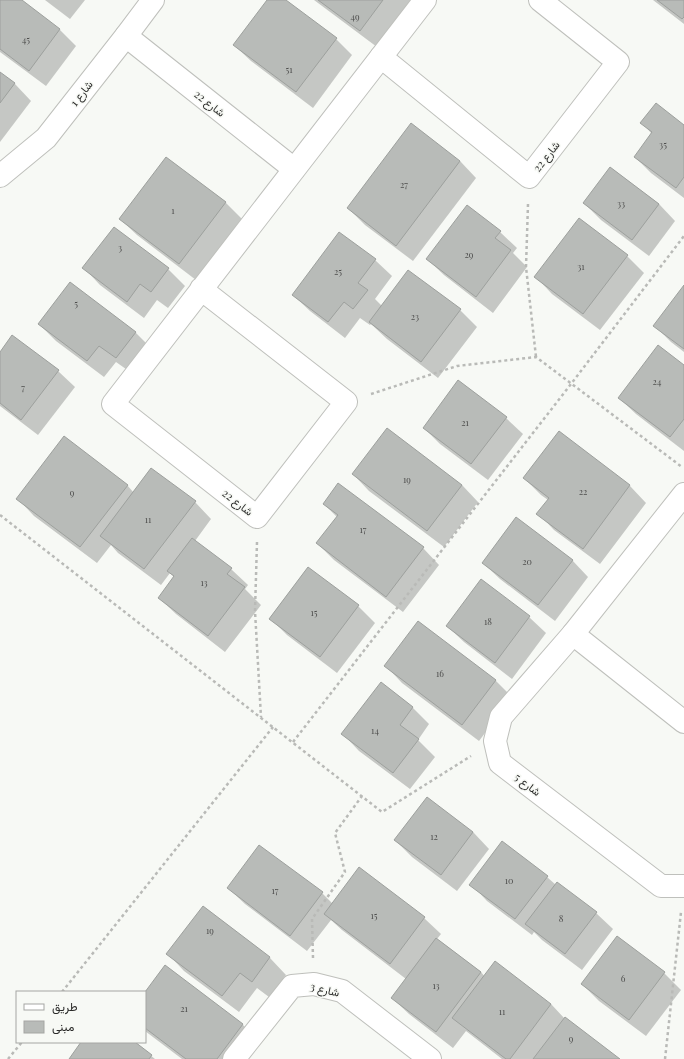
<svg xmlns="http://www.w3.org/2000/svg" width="684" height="1059" viewBox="0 0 684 1059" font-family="'Playfair Display',Vazirmatn,serif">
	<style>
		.shadow { fill: #0003 }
		.building { fill: #b8bbb8; stroke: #9da09d }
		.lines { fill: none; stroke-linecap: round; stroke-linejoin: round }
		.minor-casing { stroke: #bfc0bc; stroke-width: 24 }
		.path { stroke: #b9bab7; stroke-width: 2.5; stroke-dasharray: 3 3; stroke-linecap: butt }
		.minor { stroke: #fff; stroke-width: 22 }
		.labels { text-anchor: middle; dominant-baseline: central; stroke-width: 3; stroke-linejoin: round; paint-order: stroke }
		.number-label { font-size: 9px; fill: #4e4e4d }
		.street-label { font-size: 11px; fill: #2a2a29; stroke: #f7f9f5 }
	</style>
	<rect width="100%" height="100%" fill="#f7f9f5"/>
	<g class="shadow">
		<path d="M0,0H20L60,30L76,46L46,86L0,52Z"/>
		<path d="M45,0H85L70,19Z"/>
		<path d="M268,0H285L336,39L352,55L313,108L251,61L234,45Z"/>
		<path d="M314,0H412L377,47Z"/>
		<path d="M653,0H684V24Z"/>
		<path d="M0,73L15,84L31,101L0,142Z"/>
		<path d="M642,123L684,126V198L651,173L635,157L652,134Z"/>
		<path d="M166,158L226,203L242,219L196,280L137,235L120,219Z"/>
		<path d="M460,161L476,178L413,261L365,225L348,208Z"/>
		<path d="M611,168L659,204L675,221L649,256L601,220L584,203Z"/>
		<path d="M114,228L168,269L185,286L168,308L157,300L144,318L100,285L84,268Z"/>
		<path d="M500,232L517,248L513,253L527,267L493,313L444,275L427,259Z"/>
		<path d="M627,256L644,273L600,330L552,294L536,277Z"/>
		<path d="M375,260L392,276L375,299L382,306L460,310L477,327L438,378L387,339L371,324L370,325L360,318L345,338L310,311L293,295Z"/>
		<path d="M684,287V352L671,342L655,326Z"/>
		<path d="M39,324L135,332L152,349L133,374L116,362L104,377L56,341Z"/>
		<path d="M0,353L58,371L75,387L38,435L0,406Z"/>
		<path d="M684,366V451L636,414L619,398Z"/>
		<path d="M506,418L523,434L488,480L440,444L424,428Z"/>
		<path d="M559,433L630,486L646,503L600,564L554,530L538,513L548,500L541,495L524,478Z"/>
		<path d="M353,474L462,485L478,502L444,547L369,491Z"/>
		<path d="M127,485L134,493L195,502L211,519L195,541L231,569L248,585L245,589L261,605L225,652L176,614L159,598L174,577L170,573L161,585L118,553L111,545L97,563L34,516L18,499Z"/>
		<path d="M324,504L423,548L439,565L403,612L334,560L317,543L337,517Z"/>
		<path d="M572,560L588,577L555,621L500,579L483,563Z"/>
		<path d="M308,568L358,606L375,623L337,673L287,635L270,618Z"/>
		<path d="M529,617L546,633L512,679L464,642L447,626Z"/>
		<path d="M386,666L495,680L512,697L479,741L402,683Z"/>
		<path d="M381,684L413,708L429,724L418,740L435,757L410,789L359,751L343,734Z"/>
		<path d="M473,832L489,849L457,891L412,857L395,840Z"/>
		<path d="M547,877L556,885L596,913L613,929L582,970L542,940L534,932L532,935L487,901L471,884Z"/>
		<path d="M228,888L322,893L333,904L424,918L441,934L437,939L481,972L485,977L551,1004L565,1019L619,1059H502L466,1031L453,1048L409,1014L392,998L406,979L342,930L331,920L307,951L245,904Z"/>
		<path d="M203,908L270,958L286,975L269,997L257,988L239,1012L184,971L168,954Z"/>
		<path d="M165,966L243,1025L259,1041L246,1059H182L145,1031V993Z"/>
		<path d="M664,973L681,990L646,1036L599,1001L582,984Z"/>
		<path d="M83,1042H134L155,1059H70Z"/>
	</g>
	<g class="building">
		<path d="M0,0H22L60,29L29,71L0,49Z"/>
		<path d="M267,0H286L337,38L296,92L233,45Z"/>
		<path d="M318,0H383L360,31Z"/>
		<path d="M657,0H684V17L682,19Z"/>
		<path d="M0,72L15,83L0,103Z"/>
		<path d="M656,103L684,125V177L676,188L634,157L652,132L640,123Z"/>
		<path d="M411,123L460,161L396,246L347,208Z"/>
		<path d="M166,157L226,202L179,264L119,219Z"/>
		<path d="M610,167L659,204L632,240L583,203Z"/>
		<path d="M467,205L501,231L495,238L511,250L476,297L426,259Z"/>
		<path d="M579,218L628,255L583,314L534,277Z"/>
		<path d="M114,227L169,268L151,292L140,284L127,302L82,268Z"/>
		<path d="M339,232L376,259L358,283L368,290L353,309L344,302L328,322L292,295Z"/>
		<path d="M408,270L461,309L421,362L369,322Z"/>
		<path d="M70,282L136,332L116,358L99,346L87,361L38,324Z"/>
		<path d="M684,285V349L653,326Z"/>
		<path d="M12,335L59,370L21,420L0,403V352Z"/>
		<path d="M658,345L684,365V419L670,437L618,398Z"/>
		<path d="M458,380L507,417L471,464L423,428Z"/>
		<path d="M387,428L462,485L427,531L352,474Z"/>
		<path d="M559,431L630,485L583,549L536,514L549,498L523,478Z"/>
		<path d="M64,436L128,485L80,547L16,499Z"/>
		<path d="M151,468L196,501L144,569L100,536Z"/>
		<path d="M338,483L424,547L386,597L316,543L338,515L323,504Z"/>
		<path d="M516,517L573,560L538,605L482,563Z"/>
		<path d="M192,538L232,568L227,574L245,587L208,636L158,598L174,576L167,571Z"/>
		<path d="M308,567L359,605L320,657L269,619Z"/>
		<path d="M481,579L530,616L495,663L446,626Z"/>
		<path d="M418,621L496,680L462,725L384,666Z"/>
		<path d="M381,682L413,707L400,725L419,739L393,773L341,734Z"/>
		<path d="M427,797L473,832L441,875L394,840Z"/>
		<path d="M502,841L548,876L515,919L469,885Z"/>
		<path d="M259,845L323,892L290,936L227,888Z"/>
		<path d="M359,867L425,917L390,964L324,914Z"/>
		<path d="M557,882L597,912L565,954L525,924Z"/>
		<path d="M203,906L270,957L252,982L240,973L222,996L166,954Z"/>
		<path d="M617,936L665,972L629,1020L581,984Z"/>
		<path d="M436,938L481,972L436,1032L391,998Z"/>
		<path d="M495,961L551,1004L510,1059H506L452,1018Z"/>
		<path d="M165,965L243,1024L217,1059H186L145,1028V992Z"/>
		<path d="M565,1017L620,1059H533Z"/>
		<path d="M81,1042H135L152,1055L149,1059H69Z"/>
	</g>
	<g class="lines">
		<defs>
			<g id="minor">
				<path d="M126,36L294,169"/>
				<path d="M381,57L529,177L618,62L540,0"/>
				<path d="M0,176L46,138L126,36L153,0"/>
				<path d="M201,289L346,402L257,517L113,404L425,0"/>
				<path d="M684,494L573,634L501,717L495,741L500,763L661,886H684"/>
				<path d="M573,634L684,722"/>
				<path d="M234,1059L292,986L314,984L342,991L430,1059"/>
			</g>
		</defs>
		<use href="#minor" class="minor-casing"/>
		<g class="path">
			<path d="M528,204L526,267L536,357"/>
			<path d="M371,394L457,366L536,357L682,467"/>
			<path d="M0,515L382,812L471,756"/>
			<path d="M257,542L255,611L261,717"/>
			<path d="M293,742L571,384L684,236"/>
			<path d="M313,958L312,919L345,872L335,833L362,796"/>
			<path d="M62,992L273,727"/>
			<path d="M8,1059L22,1042"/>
			<path d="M665,1059L681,912"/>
		</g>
		<use href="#minor" class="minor"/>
	</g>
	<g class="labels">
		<g class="number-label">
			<text x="355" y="16">49</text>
			<text x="26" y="39">45</text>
			<text x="289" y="69">51</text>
			<text x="663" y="144">35</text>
			<text x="404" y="184">27</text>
			<text x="621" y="203">33</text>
			<text x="173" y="210">1</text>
			<text x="120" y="247">3</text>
			<text x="469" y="254">29</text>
			<text x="581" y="266">31</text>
			<text x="338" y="271">25</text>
			<text x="76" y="303">5</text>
			<text x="415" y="316">23</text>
			<text x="657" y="381">24</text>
			<text x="23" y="387">7</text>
			<text x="465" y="422">21</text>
			<text x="407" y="479">19</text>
			<text x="583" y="491">22</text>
			<text x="72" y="492">9</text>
			<text x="148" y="519">11</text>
			<text x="363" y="529">17</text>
			<text x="527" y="561">20</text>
			<text x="204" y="582">13</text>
			<text x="314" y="612">15</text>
			<text x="488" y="621">18</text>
			<text x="440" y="673">16</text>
			<text x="375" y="730">14</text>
			<text x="434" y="836">12</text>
			<text x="509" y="880">10</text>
			<text x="275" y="890">17</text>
			<text x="374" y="915">15</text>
			<text x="561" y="918">8</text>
			<text x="210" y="930">19</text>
			<text x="623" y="978">6</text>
			<text x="436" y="985">13</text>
			<text x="184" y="1008">21</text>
			<text x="502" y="1011">11</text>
			<text x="571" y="1038">9</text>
		</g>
		<g class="street-label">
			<text transform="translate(81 93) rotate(-52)">شارع 1</text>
			<text transform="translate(210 103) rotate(38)">شارع 22</text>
			<text transform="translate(546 156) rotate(-52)">شارع 22</text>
			<text transform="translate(238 502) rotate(38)">شارع 22</text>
			<text transform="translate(528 784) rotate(37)">شارع 5</text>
			<text transform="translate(325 989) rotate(13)">شارع 3</text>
		</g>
	</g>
	<rect x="16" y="991" width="130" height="52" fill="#f7f9f5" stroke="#a5a6a3"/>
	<rect x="24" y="1004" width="20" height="6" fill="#ffffff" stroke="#a5a6a3"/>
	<text x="52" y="1011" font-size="12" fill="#2a2a29">طريق</text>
	<rect x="24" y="1021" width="20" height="12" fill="#b8bbb8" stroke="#a5a6a3"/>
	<text x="52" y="1031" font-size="12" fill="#2a2a29">مبنى</text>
</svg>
